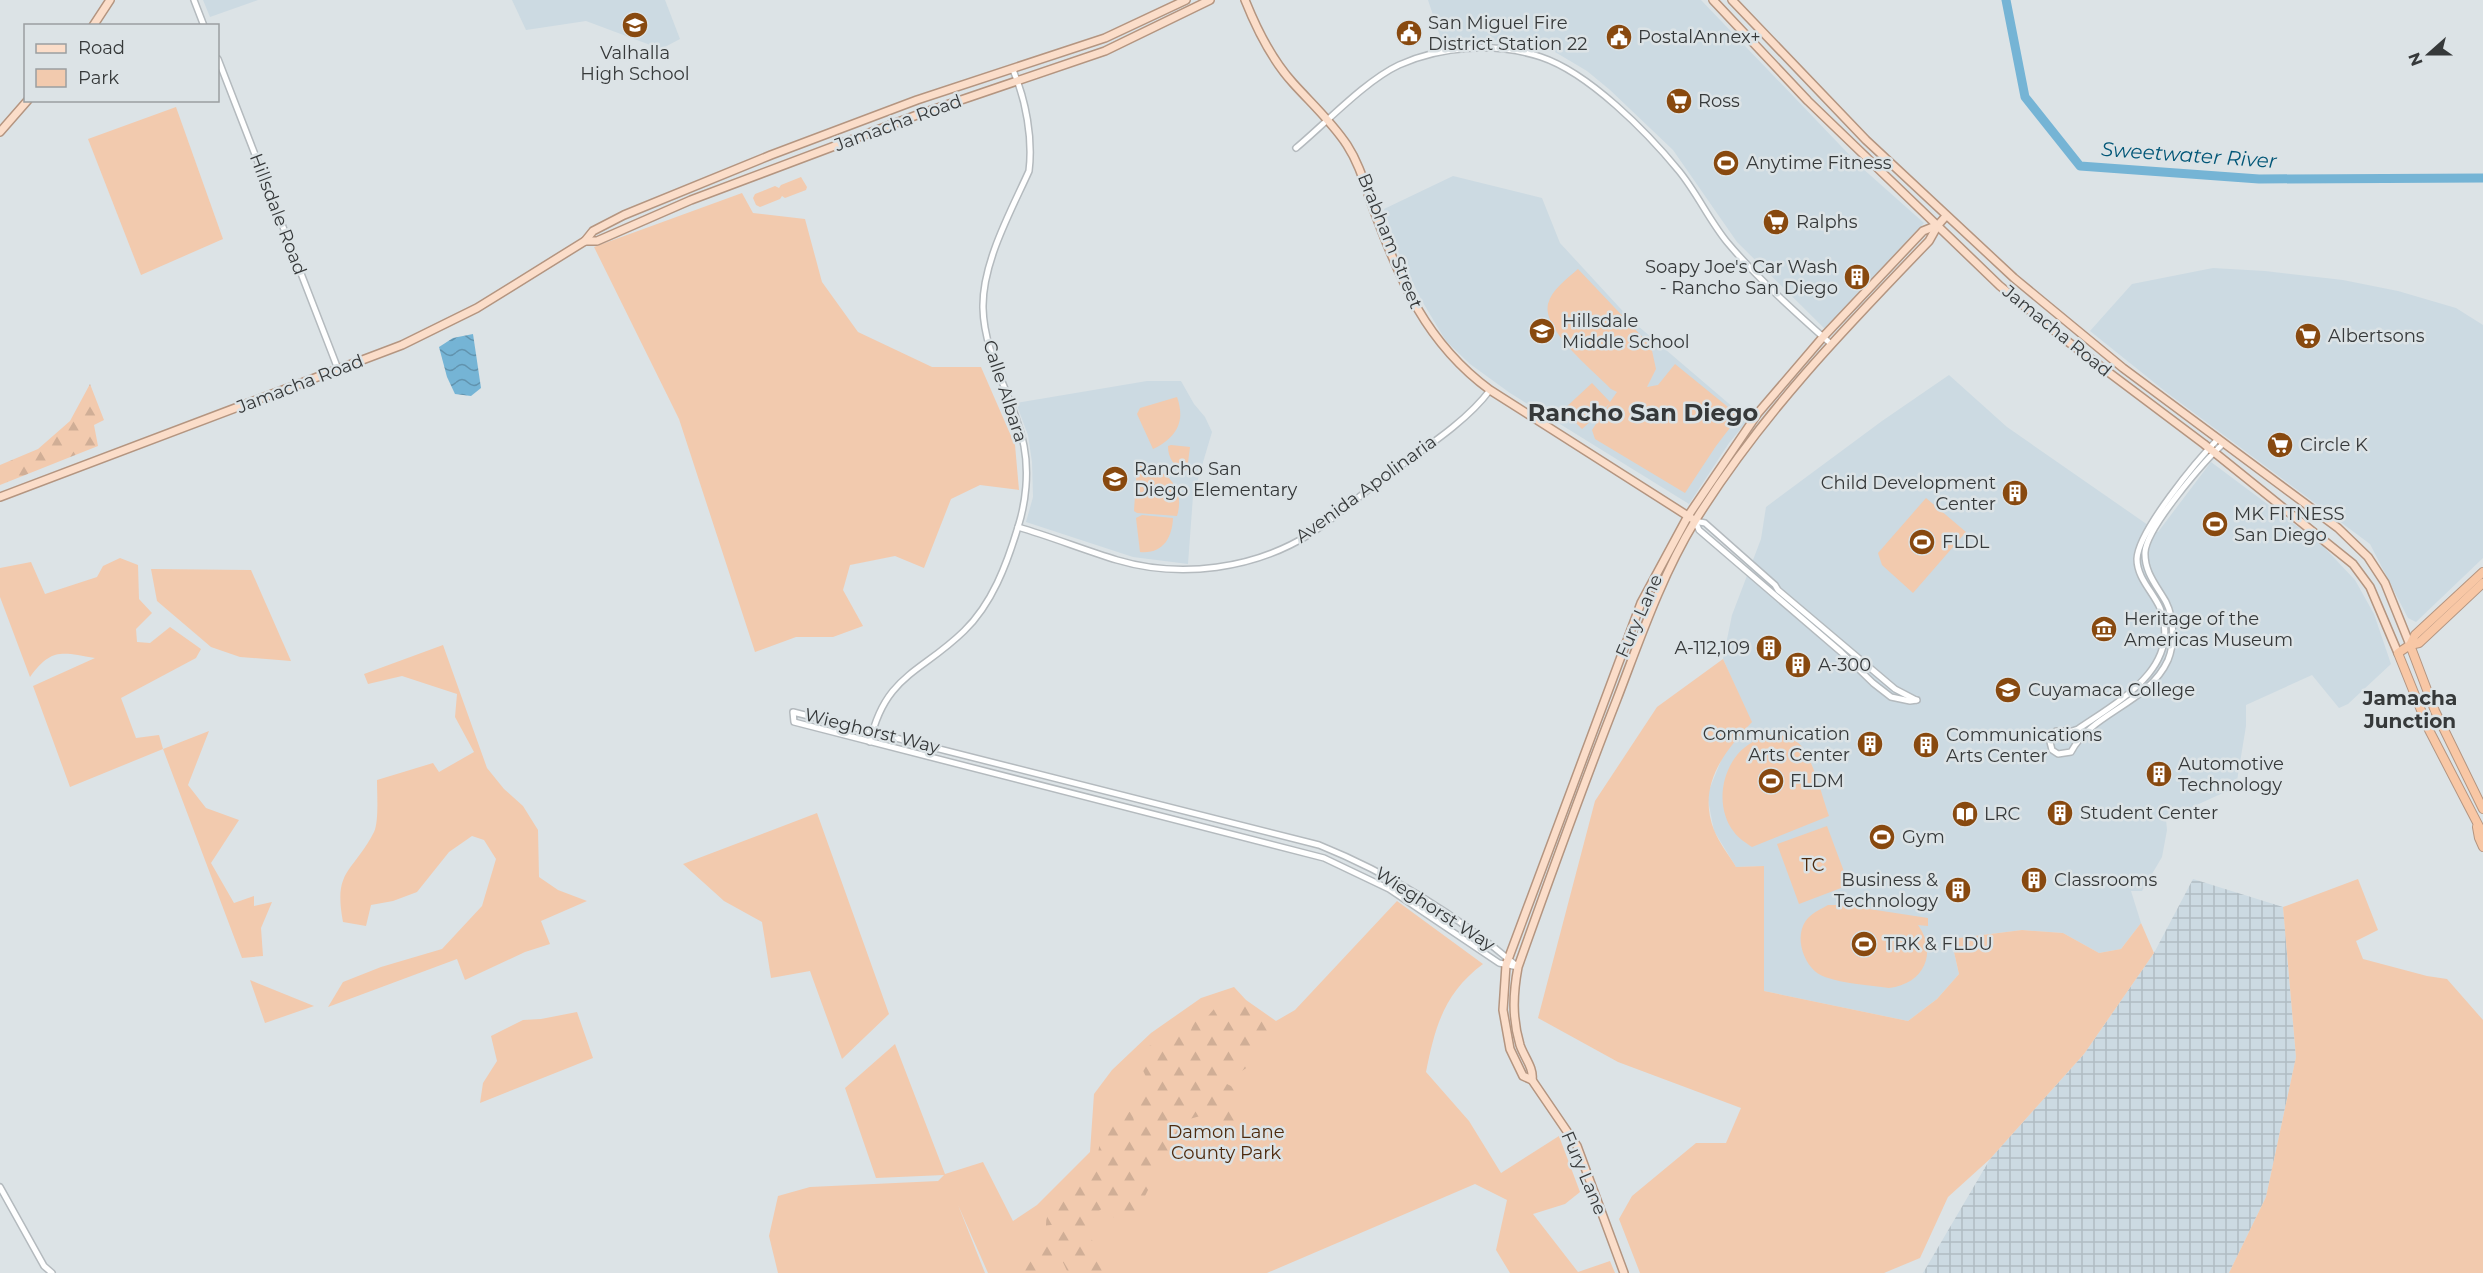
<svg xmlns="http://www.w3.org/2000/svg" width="2483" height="1273" viewBox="0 0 2483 1273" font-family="Montserrat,sans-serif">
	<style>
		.built { fill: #ccdae2 }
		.industrial { fill: url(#industrial-grid) }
		.green { fill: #f2caae }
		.forest { fill: url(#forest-firs) }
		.water { fill: url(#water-waves) }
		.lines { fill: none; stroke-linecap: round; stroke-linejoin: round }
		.river { stroke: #75b4d5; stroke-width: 9 }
		.minor-casing { stroke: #b4babe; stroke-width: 8 }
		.major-casing { stroke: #b49580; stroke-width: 10 }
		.highway-casing { stroke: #b49580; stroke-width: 10 }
		.minor { stroke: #fff; stroke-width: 5 }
		.major { stroke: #fbddc9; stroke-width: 7 }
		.highway { stroke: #f8c7a5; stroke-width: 8 }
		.labels { text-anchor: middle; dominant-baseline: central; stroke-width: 5; stroke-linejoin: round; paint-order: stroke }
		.poi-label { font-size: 18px; fill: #36393a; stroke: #dce3e6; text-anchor: start }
		.street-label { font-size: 18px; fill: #36393a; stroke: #dce3e6 }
		.park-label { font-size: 18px; fill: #4d2a0d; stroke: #dce3e6 }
		.water-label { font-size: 20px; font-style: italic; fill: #005677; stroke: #dce3e6 }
		.neighbourhood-label { font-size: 20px; font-weight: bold; fill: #36393a; stroke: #dce3e6 }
		.district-label { font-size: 24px; font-weight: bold; fill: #36393a; stroke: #dce3e6 }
	</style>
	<defs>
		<pattern id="industrial-grid" width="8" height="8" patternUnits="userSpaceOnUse" patternTransform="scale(1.5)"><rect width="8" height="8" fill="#ccdae2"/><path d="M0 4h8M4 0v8" fill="none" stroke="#b0bcc3"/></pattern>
		<pattern id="forest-firs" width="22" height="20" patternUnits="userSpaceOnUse" patternTransform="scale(1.5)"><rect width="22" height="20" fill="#f2caae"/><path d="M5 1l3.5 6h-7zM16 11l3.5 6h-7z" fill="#d0ae96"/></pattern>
		<pattern id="water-waves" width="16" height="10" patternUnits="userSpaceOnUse" patternTransform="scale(1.5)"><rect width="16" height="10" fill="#75b4d5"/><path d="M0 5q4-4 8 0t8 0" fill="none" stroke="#6193ae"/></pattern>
	</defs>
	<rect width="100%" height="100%" fill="#dce3e6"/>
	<g class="built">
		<path d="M203,0H258L210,17Z"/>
		<path d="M512,0H665L680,39L661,49L586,21L526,30Z"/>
		<path d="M1428,0H1701L1861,167L1924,223L1825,329L1737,242L1673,150L1610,90L1587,71L1555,52L1509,41L1471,39L1445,43L1441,39Z"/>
		<path d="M1453,176L1542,198L1560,243L1631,320L1748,420L1729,443L1689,504L1510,393L1470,364L1446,341L1422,301L1400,257L1384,209Z"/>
		<path d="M2213,268L2265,271L2343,280L2398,291L2456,308L2483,325V558L2416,622L2408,618L2370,544L2166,392L2090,331L2132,284Z"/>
		<path d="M1949,375L2007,427L2158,532L2211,462L2321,544L2355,580L2374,614L2391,664L2348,704L2339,708L2312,675L2246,705V726L2236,787L2166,819L2167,830L2162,857L2142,891H2131L2141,923L2121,949L2099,953L2063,933L2022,930L1951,939L1959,974L1937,999L1908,1021L1764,991V866L1736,867L1714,831L1707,795L1725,751L1751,722L1723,659L1732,615L1761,539L1766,507L1882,421Z"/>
		<path d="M1147,381H1181L1194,404L1205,417L1212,432L1193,496L1188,564L1133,557L1026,522L1033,497L1032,462L1028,435L1016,403Z"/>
	</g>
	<path class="industrial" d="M2193,879L2283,907L2296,1057L2266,1197L2229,1273H1923L1990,1159L2084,1054L2154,953Z"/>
	<g class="green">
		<path d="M176,107L223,239L141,275L88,139Z"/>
		<path d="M801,177L807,187L806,190L785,198L782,196L780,199L760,207L756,205L753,198L755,194L775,186L779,188L781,185Z"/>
		<path d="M742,193L753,213L805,219L822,282L858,332L932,367H981L1015,445L1019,490L980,485L951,499L924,568L895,556L850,565L843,590L863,626L833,637H796L755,652L679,419L594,247Z"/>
		<path d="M1578,269L1651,346L1656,369L1647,387L1658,385L1675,364L1739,416L1716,446L1685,493L1595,439L1592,430L1609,404L1582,429L1563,410L1592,383L1610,402L1617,392L1611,389C1594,371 1542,330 1548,304C1552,289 1567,279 1578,269Z"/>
		<path d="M1177,397C1186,422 1176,438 1153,449L1137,414L1140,408Z"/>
		<path d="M1171,445L1190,447L1187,470L1184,471C1174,465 1168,459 1168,446Z"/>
		<path d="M1137,465C1165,467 1186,487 1177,516L1137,513L1134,511Z"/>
		<path d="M1926,498L1966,532L1913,593L1882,565L1878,553Z"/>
		<path d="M1142,515L1173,518C1172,538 1163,554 1140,552L1136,518Z"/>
		<path d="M120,558L138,565L139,599L152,613L136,629L137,642L150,643L170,627L201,649L196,658L121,698L136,738L159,735L163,749L209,731L188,785L206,808L239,820L211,863L234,903L254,896V906L272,902L261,928L263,956L242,958L163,749L70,787L33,686L95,658C61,652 51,648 30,677L0,597V568L31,562L45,594L97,577L103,566Z"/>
		<path d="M151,569L251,570L291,661L240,657L211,647L157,601Z"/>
		<path d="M443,645L487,768L504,789L523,806L538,830L539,877L558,890L587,901L541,921L550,944L525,952L465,980L457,959L328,1007L343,982L381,967L442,949L482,906L496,859L484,840L472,836L449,852L417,892L393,901L371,905L366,926L343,922C333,869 353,873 374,832C379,822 377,793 377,780L433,763L439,772L474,752L455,717L457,694L402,676L368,684L364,674Z"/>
		<path d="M1723,659L1752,722C1723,753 1697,786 1714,830C1719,843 1729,855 1736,867L1764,866V991L1908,1021L1937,999L1959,974L1951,939L2022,930L2063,933L2099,953L2121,949L2141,923L2154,953L2084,1054L1990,1159L1948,1197L1920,1258L1884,1273H1640L1619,1219L1632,1196L1696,1143H1726L1741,1108L1618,1062L1538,1018L1595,801L1657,707Z"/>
		<path d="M1773,734C1781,735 1789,736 1796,741C1812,752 1822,797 1829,816L1752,847C1746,843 1738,838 1734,832C1713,806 1722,760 1751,743C1757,739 1766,737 1773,734Z"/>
		<path d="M817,813L889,1014L842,1059L810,971L771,978L762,922L724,901L683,864Z"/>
		<path d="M1827,826L1849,885L1799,904L1777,844Z"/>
		<path d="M2358,879L2378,930L2356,941L2363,959L2427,976L2447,979L2483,1020V1273H2229L2266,1197L2296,1057L2283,907Z"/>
		<path d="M1397,901L1483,964C1444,993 1435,1027 1426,1072L1469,1121L1501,1173L1559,1136L1580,1192L1565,1204L1533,1214L1578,1272L1610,1261L1615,1273H1510L1496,1250L1507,1200L1475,1184L1267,1273H988L958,1205L985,1273H778L769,1236L778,1196L810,1187L938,1181L944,1175L876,1178L845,1088L895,1044L945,1174L983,1162L1013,1221L1037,1205L1090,1152L1094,1094L1112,1070L1151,1033L1201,998L1234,987L1246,1000L1276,1021L1295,1010Z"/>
		<path d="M1828,905H1843L1928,918V926L1918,925C1938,953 1924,984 1889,988C1869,985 1844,984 1825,977C1804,970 1792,935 1808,918C1814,912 1821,909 1828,905Z"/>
		<path d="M250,980L314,1006L265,1023Z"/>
		<path d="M577,1012L593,1058L480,1103L483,1083L497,1061L491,1036L523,1020L541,1019Z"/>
	</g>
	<g class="forest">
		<path d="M90,384L104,420L94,425L98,446L0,485V465L38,449L70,421Z"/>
		<path d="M1242,1000L1256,1009L1272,1027L1259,1047L1231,1050L1247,1055L1249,1066L1225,1083L1235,1088L1234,1107L1245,1111L1233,1131L1222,1126V1118L1210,1129V1118L1204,1115L1182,1121L1186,1127L1180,1140L1166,1154L1137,1212L1114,1218L1109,1204L1087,1219L1085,1233L1115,1264V1273H1068L1060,1256L1053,1260L1048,1273H1015L1026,1255L1045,1232L1060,1229L1056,1224L1046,1226C1045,1198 1088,1179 1096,1159C1100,1150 1100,1137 1101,1127L1133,1110L1134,1124L1139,1127L1138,1111L1147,1079L1139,1062L1149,1046L1166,1040L1184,1023L1189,1025L1190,1033L1194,1021L1203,1022L1214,1009Z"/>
	</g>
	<path class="water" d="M473,334L481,388L471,396L455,394L447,377L439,347L453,338Z"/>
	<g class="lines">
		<path class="river" d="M2006,0L2025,97L2080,166L2259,179L2483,178"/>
		<defs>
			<g id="minor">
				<path d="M194,0L204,26"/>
				<path d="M218,59L338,369"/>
				<path d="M1296,148C1326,123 1365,81 1399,65C1441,46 1496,42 1541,57C1589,73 1647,132 1679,171C1697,193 1709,220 1727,242C1758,279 1795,312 1831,344"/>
				<path d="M2218,439C2197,460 2138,531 2137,559C2137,578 2153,592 2160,608C2183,667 2119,701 2078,729L2072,731H2056L2050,742L2052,750L2058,754L2071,752C2092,712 2148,704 2168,660C2175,643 2174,618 2166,602C2157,586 2144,572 2145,552C2147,527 2204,461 2224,443"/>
				<path d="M1695,521L1699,530L1841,652L1873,683L1891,697L1910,701L1917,700"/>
				<path d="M1695,521L1705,523L1775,585L1778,590L1895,689L1916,700"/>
				<path d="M1018,527C1052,537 1084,550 1117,560C1181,579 1254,569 1310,534C1335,518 1358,497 1382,479C1417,453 1465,424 1490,390"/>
				<path d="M793,712L1319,845C1391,874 1458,916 1518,967L1499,963L1389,889L1324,858L794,722Z"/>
				<path d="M870,742C885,675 921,673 964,631C992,604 1007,564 1018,527C1026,502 1029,472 1024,446C1015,399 984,357 983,308C982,263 1011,211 1029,171C1033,139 1026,100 1013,70"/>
				<path d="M0,1187L44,1266L52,1273"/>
			</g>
			<g id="major">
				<path d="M1245,0C1257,30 1271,59 1293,83C1311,103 1332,122 1347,145C1360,165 1365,186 1373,208C1400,281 1426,343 1490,390L1691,518"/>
				<path d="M1713,0L1808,101L2000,286L2063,338L2204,444L2353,564L2370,587L2398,653"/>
				<path d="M1732,0L1866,140L2014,278L2123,368L2338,528L2368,557L2385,583L2410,645"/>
				<path d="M93,26L110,0"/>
				<path d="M0,132L28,100"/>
				<path d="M585,241H597L691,200L917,115L1105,51L1210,0"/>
				<path d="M0,497L402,345L477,308L585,241L593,231L624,215L771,155L917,100L1105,38L1186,0"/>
				<path d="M1532,1080C1534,1068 1524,1057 1520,1045C1512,1018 1513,994 1518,967C1550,877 1582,788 1617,699C1640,639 1661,577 1695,521C1760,416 1844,329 1929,241L1938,225L1946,216"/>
				<path d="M1624,1273L1577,1146L1532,1080L1523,1076L1510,1049L1503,1010L1506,965L1641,603L1688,516L1758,413L1823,337L1923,231L1938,225"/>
			</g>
			<g id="highway">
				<path d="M2483,572L2415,635L2410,645L2435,711L2483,809"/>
				<path d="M2483,583L2419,643L2410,645L2398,653L2429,730L2483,834"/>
				<path d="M2477,827L2479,838L2483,847"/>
			</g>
		</defs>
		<use href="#minor" class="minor-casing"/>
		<use href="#major" class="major-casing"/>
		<use href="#highway" class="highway-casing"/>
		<use href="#minor" class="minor"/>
		<use href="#major" class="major"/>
		<use href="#highway" class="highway"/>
	</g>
	<defs>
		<symbol id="school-disc" viewBox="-11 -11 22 22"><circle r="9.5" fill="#88490f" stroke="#dce3e6"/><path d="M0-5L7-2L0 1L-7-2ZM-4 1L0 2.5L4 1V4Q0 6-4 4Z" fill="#fff"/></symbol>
		<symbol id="civic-disc" viewBox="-11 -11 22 22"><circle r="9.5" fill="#88490f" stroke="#dce3e6"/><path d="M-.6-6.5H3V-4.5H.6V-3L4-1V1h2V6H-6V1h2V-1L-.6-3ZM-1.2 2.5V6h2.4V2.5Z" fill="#fff"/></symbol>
		<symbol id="supermarket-disc" viewBox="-11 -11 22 22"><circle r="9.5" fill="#88490f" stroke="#dce3e6"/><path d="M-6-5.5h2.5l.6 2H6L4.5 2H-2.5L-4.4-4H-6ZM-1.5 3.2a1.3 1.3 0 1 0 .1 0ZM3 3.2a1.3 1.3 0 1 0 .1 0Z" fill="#fff"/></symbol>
		<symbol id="stadium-disc" viewBox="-11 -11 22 22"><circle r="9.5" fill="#88490f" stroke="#dce3e6"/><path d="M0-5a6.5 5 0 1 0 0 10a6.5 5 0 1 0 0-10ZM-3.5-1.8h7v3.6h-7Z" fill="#fff"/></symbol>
		<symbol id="building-disc" viewBox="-11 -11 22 22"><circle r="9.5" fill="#88490f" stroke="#dce3e6"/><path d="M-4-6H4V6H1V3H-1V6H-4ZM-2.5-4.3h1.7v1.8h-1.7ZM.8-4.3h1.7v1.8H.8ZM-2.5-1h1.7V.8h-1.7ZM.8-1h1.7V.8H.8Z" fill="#fff"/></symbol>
		<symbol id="museum-disc" viewBox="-11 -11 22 22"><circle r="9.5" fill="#88490f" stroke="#dce3e6"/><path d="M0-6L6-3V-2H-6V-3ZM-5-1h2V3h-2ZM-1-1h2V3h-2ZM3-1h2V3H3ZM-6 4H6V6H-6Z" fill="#fff"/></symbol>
		<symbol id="university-disc" viewBox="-11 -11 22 22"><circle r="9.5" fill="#88490f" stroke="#dce3e6"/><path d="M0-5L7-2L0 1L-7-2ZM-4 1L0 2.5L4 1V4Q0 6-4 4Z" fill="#fff"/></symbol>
		<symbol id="library-disc" viewBox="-11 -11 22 22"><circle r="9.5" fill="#88490f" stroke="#dce3e6"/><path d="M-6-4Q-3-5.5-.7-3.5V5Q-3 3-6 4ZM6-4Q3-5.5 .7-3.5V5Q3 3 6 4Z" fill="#fff"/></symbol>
	</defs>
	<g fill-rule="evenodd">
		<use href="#school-disc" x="620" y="10" width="30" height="30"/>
		<use href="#civic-disc" x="1394" y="18" width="30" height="30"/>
		<use href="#civic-disc" x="1604" y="22" width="30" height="30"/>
		<use href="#supermarket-disc" x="1664" y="86" width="30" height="30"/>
		<use href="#stadium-disc" x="1711" y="148" width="30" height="30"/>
		<use href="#supermarket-disc" x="1761" y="207" width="30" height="30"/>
		<use href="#building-disc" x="1842" y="262" width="30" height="30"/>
		<use href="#school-disc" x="1527" y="316" width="30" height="30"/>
		<use href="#supermarket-disc" x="2293" y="321" width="30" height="30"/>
		<use href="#supermarket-disc" x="2265" y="430" width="30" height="30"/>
		<use href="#school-disc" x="1100" y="464" width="30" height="30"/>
		<use href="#building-disc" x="2000" y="478" width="30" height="30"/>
		<use href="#stadium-disc" x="2200" y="509" width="30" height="30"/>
		<use href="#stadium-disc" x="1907" y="527" width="30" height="30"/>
		<use href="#museum-disc" x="2089" y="614" width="30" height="30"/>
		<use href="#building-disc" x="1754" y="633" width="30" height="30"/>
		<use href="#building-disc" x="1783" y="650" width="30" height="30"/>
		<use href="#university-disc" x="1993" y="675" width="30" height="30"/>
		<use href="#building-disc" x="1855" y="729" width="30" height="30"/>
		<use href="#building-disc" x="1911" y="730" width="30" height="30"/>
		<use href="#building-disc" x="2144" y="759" width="30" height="30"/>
		<use href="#stadium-disc" x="1756" y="766" width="30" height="30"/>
		<use href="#building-disc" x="2045" y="798" width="30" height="30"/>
		<use href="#library-disc" x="1950" y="799" width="30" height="30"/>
		<use href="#stadium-disc" x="1867" y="822" width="30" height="30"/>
		<use href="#building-disc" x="2019" y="865" width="30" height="30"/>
		<use href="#building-disc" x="1943" y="875" width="30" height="30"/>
		<use href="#stadium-disc" x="1849" y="929" width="30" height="30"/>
	</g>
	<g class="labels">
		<g class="poi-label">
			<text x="1428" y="23">San Miguel Fire<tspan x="1428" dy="21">District Station 22</tspan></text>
			<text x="1638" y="37">PostalAnnex+</text>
			<text x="635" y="53" text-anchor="middle">Valhalla<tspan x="635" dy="21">High School</tspan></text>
			<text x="1698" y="101">Ross</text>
			<text x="1746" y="163">Anytime Fitness</text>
			<text x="1796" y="222">Ralphs</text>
			<text x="1838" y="267" text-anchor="end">Soapy Joe's Car Wash<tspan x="1838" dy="21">- Rancho San Diego</tspan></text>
			<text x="1562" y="321">Hillsdale<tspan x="1562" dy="21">Middle School</tspan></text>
			<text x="2328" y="336">Albertsons</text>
			<text x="2300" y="445">Circle K</text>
			<text x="1134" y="469">Rancho San<tspan x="1134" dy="21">Diego Elementary</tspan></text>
			<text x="1996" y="483" text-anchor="end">Child Development<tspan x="1996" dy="21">Center</tspan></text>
			<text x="2234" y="514">MK FITNESS<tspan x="2234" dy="21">San Diego</tspan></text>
			<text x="1942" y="542">FLDL</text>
			<text x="2124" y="619">Heritage of the<tspan x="2124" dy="21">Americas Museum</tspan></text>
			<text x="1750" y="648" text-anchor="end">A-112,109</text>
			<text x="1818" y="665">A-300</text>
			<text x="2028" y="690">Cuyamaca College</text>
			<text x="1850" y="734" text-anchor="end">Communication<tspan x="1850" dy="21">Arts Center</tspan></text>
			<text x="1946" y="735">Communications<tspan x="1946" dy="21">Arts Center</tspan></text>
			<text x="2178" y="764">Automotive<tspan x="2178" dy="21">Technology</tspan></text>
			<text x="1790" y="781">FLDM</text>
			<text x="2080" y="813">Student Center</text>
			<text x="1984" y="814">LRC</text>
			<text x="1902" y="837">Gym</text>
			<text x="1938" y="880" text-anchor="end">Business &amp;<tspan x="1938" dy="21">Technology</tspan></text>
			<text x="2054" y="880">Classrooms</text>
			<text x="1884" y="944">TRK &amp; FLDU</text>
		</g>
		<g class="street-label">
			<text transform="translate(898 123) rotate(-20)">Jamacha Road</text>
			<text transform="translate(278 214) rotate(69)">Hillsdale Road</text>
			<text transform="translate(1390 241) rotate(68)">Brabham Street</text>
			<text transform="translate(2057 331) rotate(39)">Jamacha Road</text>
			<text transform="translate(300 384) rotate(-21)">Jamacha Road</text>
			<text transform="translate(1005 391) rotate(72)">Calle Albara</text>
			<text transform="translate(1366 489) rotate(-36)">Avenida Apolinaria</text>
			<text transform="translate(1639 616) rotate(-66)">Fury Lane</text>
			<text transform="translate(872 731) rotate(14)">Wieghorst Way</text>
			<text transform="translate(1435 909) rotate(33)">Wieghorst Way</text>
			<text transform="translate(1584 1173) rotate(67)">Fury Lane</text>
		</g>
		<g class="park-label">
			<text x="1813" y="865">TC</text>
			<text x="1226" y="1132">Damon Lane<tspan x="1226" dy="21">County Park</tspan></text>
		</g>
		<g class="water-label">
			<text transform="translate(2189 155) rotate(4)">Sweetwater River</text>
		</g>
		<g class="neighbourhood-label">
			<text x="2410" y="698">Jamacha<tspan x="2410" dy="23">Junction</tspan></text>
		</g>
		<g class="district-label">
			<text x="1643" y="412">Rancho San Diego</text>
		</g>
	</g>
	<rect x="24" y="24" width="195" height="78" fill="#dce3e6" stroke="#9a9fa1" stroke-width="1.5"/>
	<rect x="36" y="44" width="30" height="9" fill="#fbddc9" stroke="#9a9fa1" stroke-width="1.5"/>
	<text x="78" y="54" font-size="18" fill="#36393a">Road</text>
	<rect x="36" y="69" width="30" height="18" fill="#f2caae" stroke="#9a9fa1" stroke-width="1.5"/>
	<text x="78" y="84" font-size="18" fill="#36393a">Park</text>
	<g transform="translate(2429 54) rotate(249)" stroke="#dce3e6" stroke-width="4.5" paint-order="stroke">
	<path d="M0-4.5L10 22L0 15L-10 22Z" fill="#36393a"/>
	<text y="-9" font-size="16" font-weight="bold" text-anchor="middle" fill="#36393a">N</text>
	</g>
</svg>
